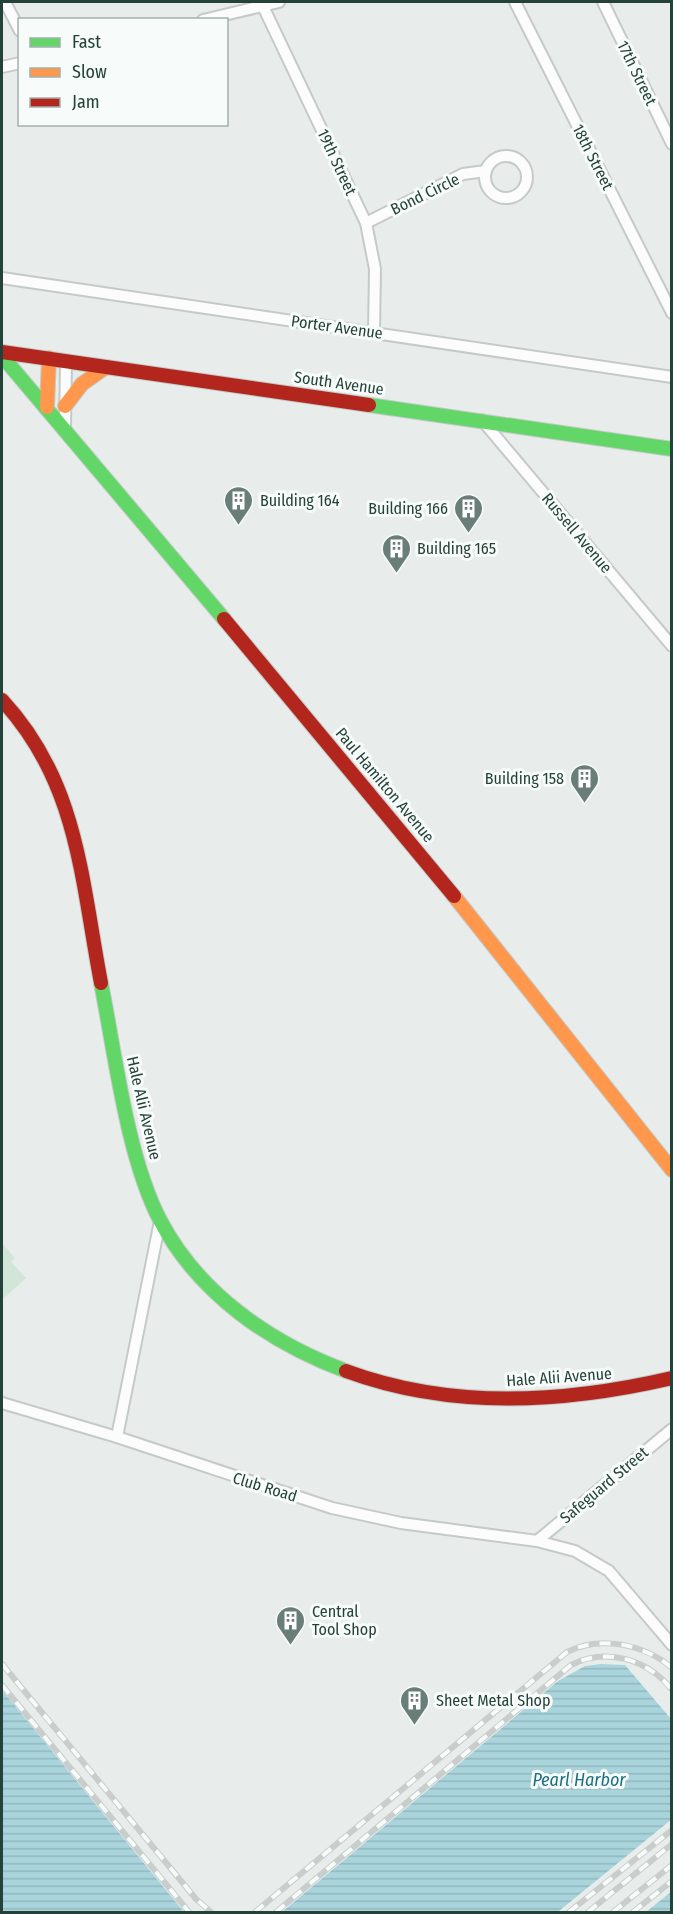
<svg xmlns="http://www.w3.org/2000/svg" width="673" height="1914" viewBox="0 0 673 1914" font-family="'Fira Sans Condensed',sans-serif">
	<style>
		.pitch { fill: #d1e6d8 }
		.water { fill: url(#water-rules) }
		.pier { fill: #e8edeb }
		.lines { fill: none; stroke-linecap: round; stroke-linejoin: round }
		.street-casing { stroke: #c5cac8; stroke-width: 14 }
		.fast-casing { stroke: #c3cbc8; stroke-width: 16 }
		.slow-casing { stroke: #c3cbc8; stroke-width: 16 }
		.jam-casing { stroke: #c3cbc8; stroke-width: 16 }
		.street { stroke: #fcfcfc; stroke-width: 10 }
		.fast { stroke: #63d668; stroke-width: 14 }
		.slow { stroke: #ff974d; stroke-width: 14 }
		.jam { stroke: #b3261e; stroke-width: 14 }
		.rail-casing { stroke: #c9cdcc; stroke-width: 6 }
		.rail { stroke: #f7fbf9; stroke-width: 4; stroke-dasharray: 11; stroke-linecap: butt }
		.labels { text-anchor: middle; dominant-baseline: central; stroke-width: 6; stroke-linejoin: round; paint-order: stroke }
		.street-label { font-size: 16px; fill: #24423a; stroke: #f7fbf9 }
		.poi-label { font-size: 16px; fill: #24423a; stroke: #f7fbf9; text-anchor: start }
		.water-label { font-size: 18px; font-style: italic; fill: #1c6f80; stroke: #f7fbf9 }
	</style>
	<defs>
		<pattern id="water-rules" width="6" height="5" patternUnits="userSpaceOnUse" patternTransform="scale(1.5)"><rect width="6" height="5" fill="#a9d4db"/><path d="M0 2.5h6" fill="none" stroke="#91b7bd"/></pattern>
	</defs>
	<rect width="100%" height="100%" fill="#e8edeb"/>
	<path class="pitch" d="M2,1243L15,1258L11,1262L26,1278L2,1300Z"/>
	<g class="water">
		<path d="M601,1664L625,1665L671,1719V1820L558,1912H282L558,1681L585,1666Z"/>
		<path d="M2,1690L184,1912H2Z"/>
		<path d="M671,1892V1912H646Z"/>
	</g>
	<path class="pier" d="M671,1820L672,1824L563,1912H558Z"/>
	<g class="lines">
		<defs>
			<g id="street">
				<path d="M5,2L20,31"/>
				<path d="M261,2L366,223L375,269L374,332"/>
				<path d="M515,2L672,313"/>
				<path d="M603,2L672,144"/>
				<path d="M203,20L279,2"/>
				<path d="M2,67L20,63"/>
				<circle cx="506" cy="177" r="21"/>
				<path d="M366,223L463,174L486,171"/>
				<path d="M2,278L672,377"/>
				<path d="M482,420L672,646"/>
				<path d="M65,428L66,361"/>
				<path d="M2,1403L117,1437L332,1508L401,1523L537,1541L575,1551L609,1571L672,1645"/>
				<path d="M117,1437L160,1221"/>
				<path d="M537,1541L672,1429"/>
			</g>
			<g id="fast">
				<path d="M2,356L224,619"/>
				<path d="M369,405L672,449"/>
				<path d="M101,983C115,1053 127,1157 160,1220C198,1293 270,1343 346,1371"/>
			</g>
			<g id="slow">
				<path d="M65,406L82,384L106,367"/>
				<path d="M47,407L49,358"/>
				<path d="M454,896L672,1170"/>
			</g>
			<g id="jam">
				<path d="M2,352L369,405"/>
				<path d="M224,619L454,896"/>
				<path d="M2,700C78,782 81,878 101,983"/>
				<path d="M346,1371C452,1410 564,1403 672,1378"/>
			</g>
		</defs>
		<use href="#street" class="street-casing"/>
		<use href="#fast" class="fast-casing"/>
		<use href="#slow" class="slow-casing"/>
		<use href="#jam" class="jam-casing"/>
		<use href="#street" class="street"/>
		<use href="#fast" class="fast"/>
		<use href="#slow" class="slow"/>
		<use href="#jam" class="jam"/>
		<defs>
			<g id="rail">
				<path d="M2,1664L196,1899L211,1912"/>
				<path d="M2,1685L189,1912"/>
				<path d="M255,1912L567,1652C600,1635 644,1644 672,1668"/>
				<path d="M276,1912L571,1665C606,1647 648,1659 672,1690"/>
				<path d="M569,1912L672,1830"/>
				<path d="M588,1912L672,1844"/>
				<path d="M613,1912L672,1865"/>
				<path d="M633,1912L672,1881"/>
			</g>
		</defs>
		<use href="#rail" class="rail-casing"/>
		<use href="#rail" class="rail"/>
	</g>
	<defs>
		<symbol id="building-pin" viewBox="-11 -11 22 30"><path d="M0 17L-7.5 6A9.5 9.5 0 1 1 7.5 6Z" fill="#697e78" stroke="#f7fbf9"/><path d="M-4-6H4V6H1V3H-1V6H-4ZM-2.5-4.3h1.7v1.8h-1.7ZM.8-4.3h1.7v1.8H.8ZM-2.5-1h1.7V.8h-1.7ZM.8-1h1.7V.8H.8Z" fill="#fff"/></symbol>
	</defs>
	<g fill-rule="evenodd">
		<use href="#building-pin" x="222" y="484" width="33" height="45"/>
		<use href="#building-pin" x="452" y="492" width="33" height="45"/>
		<use href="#building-pin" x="380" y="532" width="33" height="45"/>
		<use href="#building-pin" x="568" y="762" width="33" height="45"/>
		<use href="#building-pin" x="274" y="1604" width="33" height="45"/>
		<use href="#building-pin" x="398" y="1684" width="33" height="45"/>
	</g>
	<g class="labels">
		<g class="street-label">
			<text transform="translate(637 73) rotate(64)">17th Street</text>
			<text transform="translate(593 157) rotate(63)">18th Street</text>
			<text transform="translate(337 162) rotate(65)">19th Street</text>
			<text transform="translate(425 194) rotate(-26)">Bond Circle</text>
			<text transform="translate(337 327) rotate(8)">Porter Avenue</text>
			<text transform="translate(339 383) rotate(8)">South Avenue</text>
			<text transform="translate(577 533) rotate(50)">Russell Avenue</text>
			<text transform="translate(385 785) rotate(50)">Paul Hamilton Avenue</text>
			<text transform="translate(144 1108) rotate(77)">Hale Alii Avenue</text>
			<text transform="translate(559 1377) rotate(-4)">Hale Alii Avenue</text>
			<text transform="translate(604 1485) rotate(-40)">Safeguard Street</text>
			<text transform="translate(265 1487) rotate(17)">Club Road</text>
		</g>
		<g class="poi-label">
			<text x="260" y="500">Building 164</text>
			<text x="448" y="508" text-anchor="end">Building 166</text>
			<text x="417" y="548">Building 165</text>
			<text x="564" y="778" text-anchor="end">Building 158</text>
			<text x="312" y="1611">Central<tspan x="312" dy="18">Tool Shop</tspan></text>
			<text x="436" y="1700">Sheet Metal Shop</text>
		</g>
		<g class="water-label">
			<text x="579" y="1780">Pearl Harbor</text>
		</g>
	</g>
	<rect width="673" height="1914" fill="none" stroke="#24423a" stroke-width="6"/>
	<rect x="18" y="18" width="210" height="108" fill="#f7fbf9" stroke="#a3b1ad" stroke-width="1.5"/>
	<rect x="30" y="38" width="30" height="9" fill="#63d668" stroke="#a3b1ad" stroke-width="1.5"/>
	<text x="72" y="48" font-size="18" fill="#24423a">Fast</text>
	<rect x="30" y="68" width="30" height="9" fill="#ff974d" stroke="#a3b1ad" stroke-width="1.5"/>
	<text x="72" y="78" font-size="18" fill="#24423a">Slow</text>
	<rect x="30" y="98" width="30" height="9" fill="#b3261e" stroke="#a3b1ad" stroke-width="1.5"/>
	<text x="72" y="108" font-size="18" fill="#24423a">Jam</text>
</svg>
